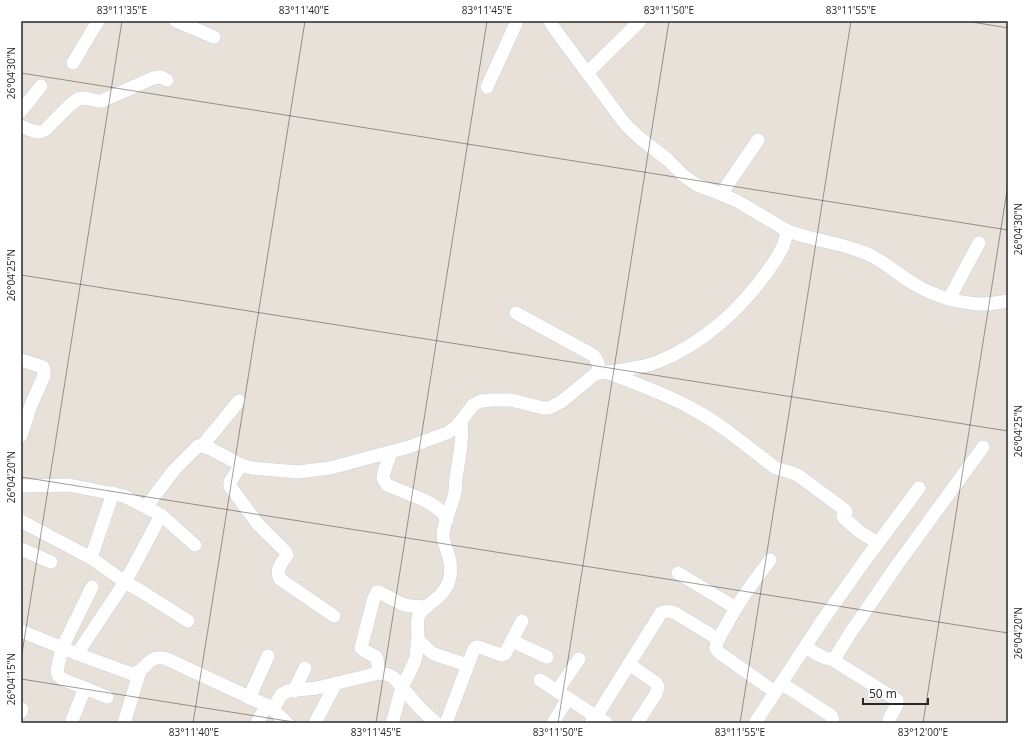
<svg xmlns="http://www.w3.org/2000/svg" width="1029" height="744" viewBox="0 0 1029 744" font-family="'Open Sans',sans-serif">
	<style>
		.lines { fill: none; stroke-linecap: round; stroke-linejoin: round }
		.minor-casing { stroke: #cfd2de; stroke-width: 14 }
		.minor { stroke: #fff; stroke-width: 13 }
		.ticks { fill: none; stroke: #272727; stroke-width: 1; stroke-opacity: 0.45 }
		.neatline { fill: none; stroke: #272727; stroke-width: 1.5 }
		.ticks-label { font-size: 10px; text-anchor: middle; fill: #272727 }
	</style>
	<rect width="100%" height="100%" fill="#e8e1d9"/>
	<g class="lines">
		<defs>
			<g id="minor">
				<path d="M176,21L214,37"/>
				<path d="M550,21L554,28L619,116L628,127L641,139L668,160L684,176L697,185L721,194L737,201L788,231C814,241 844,243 870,255C886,263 899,275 914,284C934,296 960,304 984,304C992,304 1000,302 1008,301"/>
				<path d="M73,63L98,21"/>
				<path d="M587,73L640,21"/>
				<path d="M487,87L517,21"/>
				<path d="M21,111L41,86"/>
				<path d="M21,126C29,129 37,135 45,130L69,106L78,99L85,98L98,101H102L153,78L161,77L167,80"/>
				<path d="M721,194L758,140"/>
				<path d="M949,299L979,243"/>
				<path d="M516,313L591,354C598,358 598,365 600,373"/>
				<path d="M21,360L43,367L44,370V376L31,405L21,436"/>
				<path d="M606,372C634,383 664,393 691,408C721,424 747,446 774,467C782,471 791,471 799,476L845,510L846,512L843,516L844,518L860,532L878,543"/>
				<path d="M202,446L239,401"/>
				<path d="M391,452L384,472L383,478L387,485L424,500L433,505L442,512L447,520"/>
				<path d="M241,465L230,482V486L257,523L286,552L287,555C282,563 275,570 280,579L334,616"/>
				<path d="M21,486L69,485L124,496L161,515L195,545"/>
				<path d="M146,507L174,470L198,446H202L211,449L241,465L252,468L298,472L330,468L409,447L447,433L457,426L473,405L481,401L491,400H511L543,408H549L561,402L595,374L600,373C618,371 643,368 660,361C703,343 740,310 767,272C773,264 779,255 783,246C785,241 786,236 788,231"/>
				<path d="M21,521L91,558L113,493"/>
				<path d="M21,549L51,562"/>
				<path d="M91,558L125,582L144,593L188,621"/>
				<path d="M770,560C754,581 738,602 726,626C722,633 716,640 716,649L721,654L775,692"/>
				<path d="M678,573L736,608"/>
				<path d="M92,587L62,648L57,671L58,675L62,679L107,697"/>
				<path d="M21,631L80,655L132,674C135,673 138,672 141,670C150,662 152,655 167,659L270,707L276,704L281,695L288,691L317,688L379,673L389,675L394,678L418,706L436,723"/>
				<path d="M418,640L432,653L437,655L467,665"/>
				<path d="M512,641L547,657"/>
				<path d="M805,647C813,651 827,662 835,658L851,632L897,565L983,447"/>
				<path d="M77,654L125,582L135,564L161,515"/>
				<path d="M833,660L897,700V705L889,719"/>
				<path d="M629,664L656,683L658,687L656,694L637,723"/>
				<path d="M379,673L377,658L376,657L363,650L361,648L374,598L377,592H379L402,604L410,606L427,607"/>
				<path d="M540,680L606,723"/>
				<path d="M781,683L830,715C833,717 833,719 832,723"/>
				<path d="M294,691L305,668"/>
				<path d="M557,691L579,659"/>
				<path d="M249,698L268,656"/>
				<path d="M270,707L287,723"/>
				<path d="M21,712L22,709"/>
				<path d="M71,723L85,688"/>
				<path d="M124,723L140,671"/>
				<path d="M257,723L266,706"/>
				<path d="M315,723L336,683"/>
				<path d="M392,723C396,711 398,699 402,688C406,678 413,668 416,657C417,651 417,643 418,636C418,630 416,621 419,615C427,602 443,599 449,581C451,574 451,565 449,557C447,549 443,543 443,534C444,521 451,509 454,496C456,490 455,484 456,478C459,459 463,441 461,421"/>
				<path d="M446,723L474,649L476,647H479L501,655L505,654L522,621"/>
				<path d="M553,723L568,698"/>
				<path d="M591,723L596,717L661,613C666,611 670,611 675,613L718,639"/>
				<path d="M755,723L822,621L866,559L919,488"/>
			</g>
		</defs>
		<use href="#minor" class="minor-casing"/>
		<use href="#minor" class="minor"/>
	</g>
	<path class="ticks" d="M966,21L1008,28M21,73L1008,230M21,275L1008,431M21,477L1008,633M21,660L122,21M21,679L300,723M193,723L305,21M376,723L487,21M558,723L669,21M740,723L851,21M923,723L1008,184"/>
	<rect width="1029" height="744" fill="none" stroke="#ffffff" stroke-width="44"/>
	<path d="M863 698v6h65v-6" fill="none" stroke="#272727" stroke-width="2"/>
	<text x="869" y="698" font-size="12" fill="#272727" stroke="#ffffff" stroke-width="3" paint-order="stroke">50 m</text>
	<rect x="22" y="22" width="985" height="700" class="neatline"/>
	<g class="ticks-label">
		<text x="122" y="14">83°11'35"E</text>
		<text x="304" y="14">83°11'40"E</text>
		<text x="487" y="14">83°11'45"E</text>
		<text x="669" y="14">83°11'50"E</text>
		<text x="851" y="14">83°11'55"E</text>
		<text transform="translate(11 73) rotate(-90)" y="4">26°04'30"N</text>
		<text transform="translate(1018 229) rotate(-90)" y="4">26°04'30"N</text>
		<text transform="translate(11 275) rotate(-90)" y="4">26°04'25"N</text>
		<text transform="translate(1018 431) rotate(-90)" y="4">26°04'25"N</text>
		<text transform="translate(11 477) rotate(-90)" y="4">26°04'20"N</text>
		<text transform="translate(1018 633) rotate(-90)" y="4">26°04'20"N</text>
		<text transform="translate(11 679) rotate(-90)" y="4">26°04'15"N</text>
		<text x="194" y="736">83°11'40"E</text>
		<text x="376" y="736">83°11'45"E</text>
		<text x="558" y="736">83°11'50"E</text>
		<text x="740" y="736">83°11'55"E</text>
		<text x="923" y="736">83°12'00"E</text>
	</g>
</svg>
